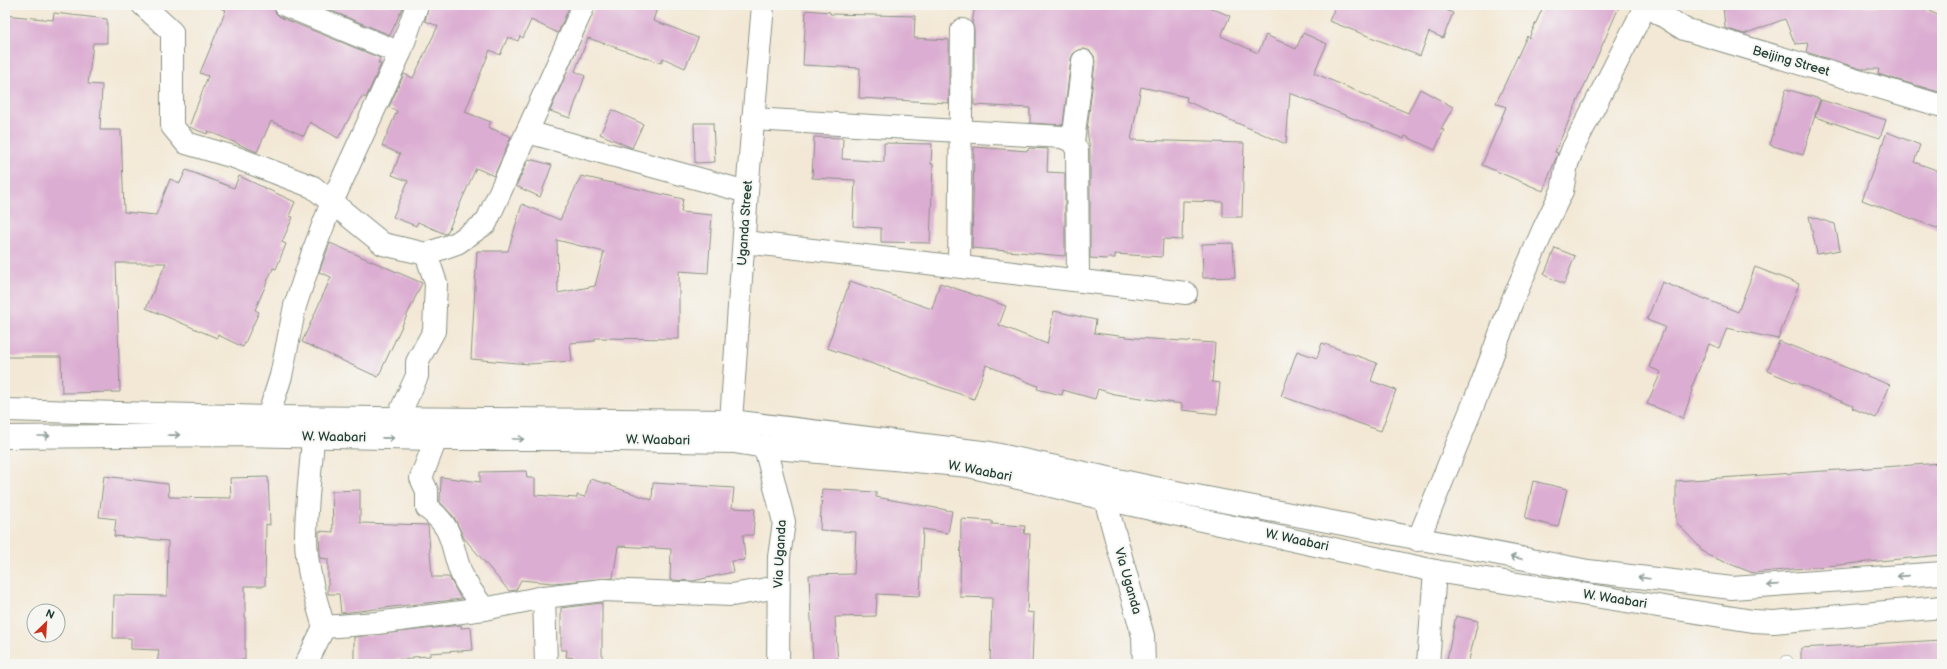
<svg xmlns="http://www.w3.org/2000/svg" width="1947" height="669" viewBox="0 0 1947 669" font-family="'Balsamiq Sans',sans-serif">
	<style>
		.building { fill: #dcadd2; fill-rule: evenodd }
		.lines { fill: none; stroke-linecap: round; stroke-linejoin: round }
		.lane-casing { stroke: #899284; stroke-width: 12 }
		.street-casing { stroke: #899284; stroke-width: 24 }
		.secondary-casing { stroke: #899284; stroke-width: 24 }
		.lane { stroke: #fff; stroke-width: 11 }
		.street { stroke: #fff; stroke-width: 22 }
		.secondary { stroke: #fff; stroke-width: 22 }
		.oneway { stroke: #8f9e9a }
		.labels { text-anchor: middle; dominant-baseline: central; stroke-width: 4; stroke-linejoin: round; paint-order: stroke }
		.street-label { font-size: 13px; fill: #1f3d34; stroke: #f6f6f2 }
	</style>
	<rect width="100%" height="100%" fill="#f6f6f2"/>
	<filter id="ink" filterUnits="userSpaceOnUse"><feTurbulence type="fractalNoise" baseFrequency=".025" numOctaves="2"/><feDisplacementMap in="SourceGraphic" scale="8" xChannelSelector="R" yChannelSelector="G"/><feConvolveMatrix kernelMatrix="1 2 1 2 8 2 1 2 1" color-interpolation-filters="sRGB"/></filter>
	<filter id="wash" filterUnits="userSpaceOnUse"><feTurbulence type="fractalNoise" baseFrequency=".012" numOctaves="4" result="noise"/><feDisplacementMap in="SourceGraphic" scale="16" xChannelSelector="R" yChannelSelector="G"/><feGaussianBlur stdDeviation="0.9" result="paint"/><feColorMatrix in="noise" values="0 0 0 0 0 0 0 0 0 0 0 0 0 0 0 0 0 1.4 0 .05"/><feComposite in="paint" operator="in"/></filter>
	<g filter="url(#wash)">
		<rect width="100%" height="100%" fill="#f3e8d5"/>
		<g id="blocks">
			<g class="building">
				<path d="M219,5H273L275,12L280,17L380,58L378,63L381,64L366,98L362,96L338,138L310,122L304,136L271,121L257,152L208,131L207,134L189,127L208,76L200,73L226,10L219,7Z"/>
				<path d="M317,5H404L390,35Z"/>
				<path d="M429,5H570L558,33L531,20L523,38L520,36L518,41L508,37L500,55L490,50L465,112L491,122L488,127L511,137L494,176L476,168L447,233L445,234L418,222L416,226L393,217L408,181L392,175L400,154L382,146L397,111L389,107L404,74L413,78L438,26L425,21Z"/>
				<path d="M596,5H658L653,21L669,26L698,38L685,68L663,58L661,63L588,38L575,71L585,76L570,118L550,111Z"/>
				<path d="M975,5H1204L1230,16L1221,36L1258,53L1266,35L1296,49L1303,33L1327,44L1314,73L1408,113L1420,89L1453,107L1441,129L1444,130L1435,150L1405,136L1404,139L1290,93L1286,144L1186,101L1187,97L1141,87L1131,140L1244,143L1242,217H1223V202L1183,201L1182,240L1163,239L1162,257L1115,254V258H1107V259L1090,258V150L1087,130L1095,63L1094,56L1090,51L1084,49L1078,50L1073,54L1071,59L1063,125L1030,123V108L974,105V30L972,23Z"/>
				<path d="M1336,5H1434L1453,13L1443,38L1429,32L1420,56L1329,21Z"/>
				<path d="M1544,5H1620L1555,152L1558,153L1543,191L1482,165L1506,107L1496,103L1527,36L1529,38Z"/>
				<path d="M1723,5L1918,6L1942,17V93L1878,74L1879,69H1861L1806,52L1808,43L1795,44L1785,19L1744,34L1725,28Z"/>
				<path d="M806,10L830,12V14L915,16L914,38L949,40V103L859,98L860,68L803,65Z"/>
				<path d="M54,13L107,19V43H93L88,84L102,85L100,130H121L124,212L156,215L170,179L180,183L186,170L234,188L239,176L295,202L289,216L293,217L282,242L286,244L276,269L273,268L255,310L259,312L243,347L218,335L217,338L146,308L166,263H116L120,392L62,393L61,357H7L5,268V15L53,20Z"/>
				<path d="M1786,89L1820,99L1803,155L1770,145Z"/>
				<path d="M1821,100L1886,120L1880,138L1815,117Z"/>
				<path d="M612,110L643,124L632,148L600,134Z"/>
				<path d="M694,123H713L715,162L695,163Z"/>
				<path d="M1887,132L1920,145L1914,162L1942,172V230L1862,200Z"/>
				<path d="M814,137L843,138L842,159L884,162V143L932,144L931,164H933L930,243L881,242V228L853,226L855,180L812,178Z"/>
				<path d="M974,147L1028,151L1029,148L1048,149L1047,172L1065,173V256L972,248Z"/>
				<path d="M529,159L552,165L540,197L516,186Z"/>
				<path d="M581,176L683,199L681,212L712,215L708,273L679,271V339L595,338V341L570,343L572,361L529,364L471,359L477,251H508L522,204L560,220ZM557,240L604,252L595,286L558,293Z"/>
				<path d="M1809,216L1835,224L1840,250L1817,254Z"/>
				<path d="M330,243L422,283L378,377L302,342L331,277L319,272Z"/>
				<path d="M1233,243L1235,277L1203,278L1202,244Z"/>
				<path d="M1555,248L1575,256L1564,284L1544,275Z"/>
				<path d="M1755,267L1799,284L1778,339L1727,328L1719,348L1709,344L1691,389L1693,390L1683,418L1647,404L1661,372L1649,367L1665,327L1647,320L1662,282L1738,312Z"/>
				<path d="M850,281L932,309L940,283L1006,306L999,325L1047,344L1054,311L1096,320L1094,333L1136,338L1215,343L1212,382L1220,383L1217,414L1182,410V404L1114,394L1098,389L1095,399L1063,390L1062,395L1037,389L1038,386L986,365L974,399L827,348Z"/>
				<path d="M1779,341L1890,385L1876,418L1852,408L1853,406L1767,371Z"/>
				<path d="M1322,343L1377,363L1371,381L1396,390L1381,431L1281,396L1297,351L1317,358Z"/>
				<path d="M1942,463V555L1753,573L1707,555L1676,522V481Z"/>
				<path d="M526,471L527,478H535V495L577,498V495L585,497L590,479L611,485V486L652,500L653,483L734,488L732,508L755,509L753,535H743L745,560L731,561L733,572L693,581L670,580L671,549L618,546L613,578L553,583L521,580L516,590L509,591L464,538L454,517L440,502L441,477L480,482V472Z"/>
				<path d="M104,476L168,484L169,497L231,498L230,478L268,477L270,525L266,524L265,586H245V660H214V664H157L159,650L131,649V638H113L114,595L167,596L168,541L114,536L116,519L99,517Z"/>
				<path d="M1533,481L1567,489L1558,527L1525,519Z"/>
				<path d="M822,489L876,492V497L952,511L948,533L923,529L920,596L877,594L876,616L835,617L838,664H813L809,575L854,574L856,532L820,530Z"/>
				<path d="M360,490V523L428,525L432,577H449L461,599L341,613L339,594H328V559L320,558L319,531L333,532L332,491Z"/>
				<path d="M961,519L992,521V524L1025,526L1024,534H1030L1027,612L1034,613L1032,664H990L992,598L960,597Z"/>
				<path d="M602,603V664H575V658L566,657L567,650H561V608Z"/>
				<path d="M1456,616L1478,621L1468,664H1446Z"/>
				<path d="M461,625V628L471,627L473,650L430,653V656L412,657V659L387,660V664H354V637Z"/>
				<path d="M1942,640V664H1801V648Z"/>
			</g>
		</g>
	</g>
	<g filter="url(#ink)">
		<use href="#blocks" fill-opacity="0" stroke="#899284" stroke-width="1"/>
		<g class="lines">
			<defs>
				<path id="lane" d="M1787,664V661"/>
				<g id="street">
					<path d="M143,5L172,32V126L186,143L237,158L313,187L383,244L426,254L457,243L486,223L527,132L747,192"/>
					<path d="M285,5L400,53"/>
					<path d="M1646,5L1684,29L1942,106"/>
					<path d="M753,119L1062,137L1072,141L1077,150L1078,280"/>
					<path d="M527,132L584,5"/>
					<path d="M1073,142L1083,61"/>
					<path d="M744,242L1186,293"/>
					<path d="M959,266L962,30"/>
					<path d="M268,417L281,376L295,306L313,252L332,202L400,53L417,5"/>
					<path d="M397,419L417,376V362L434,331L436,283L426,254"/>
					<path d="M436,439L421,478L427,491V508C456,529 450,547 462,575C467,587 477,598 484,609L544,597L603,590L732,595L778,587"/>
					<path d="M765,447L784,522L779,557L778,664"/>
					<path d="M1105,499L1143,636L1144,664"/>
					<path d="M1418,540L1482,383L1511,304L1544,228L1562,191L1567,164L1573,148L1646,5"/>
					<path d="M544,597L546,664"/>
					<path d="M324,627L377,623L484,609"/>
					<path d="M306,664L324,627C315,598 306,567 306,537C306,504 311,470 313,437"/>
					<path d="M1428,664L1435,571"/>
				</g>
				<g id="secondary">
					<path d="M5,410L268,417L731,421L990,453L1165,490L1588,571L1732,588L1942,573"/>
					<path d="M733,435L731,421L747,192L763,5"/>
					<path d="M5,437L235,435L436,439H557L734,442L765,447L969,466L1105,499L1435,571L1753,621L1774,622L1942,607"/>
				</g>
			</defs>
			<use href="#lane" class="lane-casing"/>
			<use href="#street" class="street-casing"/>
			<use href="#secondary" class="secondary-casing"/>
			<use href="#lane" class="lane"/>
			<use href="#street" class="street"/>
			<use href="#secondary" class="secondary"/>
		</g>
		<defs><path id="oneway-shaft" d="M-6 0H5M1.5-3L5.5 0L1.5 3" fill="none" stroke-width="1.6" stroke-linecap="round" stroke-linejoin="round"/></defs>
		<g class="oneway">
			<use href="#oneway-shaft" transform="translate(174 435) rotate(-1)"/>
			<use href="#oneway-shaft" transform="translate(44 436)"/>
			<use href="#oneway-shaft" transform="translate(388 438) rotate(1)"/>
			<use href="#oneway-shaft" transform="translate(518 439)"/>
			<use href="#oneway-shaft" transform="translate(1516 558) rotate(-170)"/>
			<use href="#oneway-shaft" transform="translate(1903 576) rotate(176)"/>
			<use href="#oneway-shaft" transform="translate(1644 578) rotate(-173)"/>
			<use href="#oneway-shaft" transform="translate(1773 585) rotate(176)"/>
		</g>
	</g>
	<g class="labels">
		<g class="street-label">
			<text transform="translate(1791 61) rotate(16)">Beijing Street</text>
			<text transform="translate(745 223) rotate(-86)">Uganda Street</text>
			<text transform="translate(334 437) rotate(1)">W. Waabari</text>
			<text transform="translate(658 440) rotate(1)">W. Waabari</text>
			<text transform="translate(980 471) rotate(11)">W. Waabari</text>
			<text transform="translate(1297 540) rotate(12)">W. Waabari</text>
			<text transform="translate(780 554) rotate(-87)">Via Uganda</text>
			<text transform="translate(1128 581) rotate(74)">Via Uganda</text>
			<text transform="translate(1615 599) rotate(9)">W. Waabari</text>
		</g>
	</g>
	<rect width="1947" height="669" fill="none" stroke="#f6f6f2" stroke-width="20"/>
	<g transform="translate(46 623) rotate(25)"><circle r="19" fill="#f6f6f2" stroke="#a0aca6"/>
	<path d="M0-3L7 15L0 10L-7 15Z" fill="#c8321e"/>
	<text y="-6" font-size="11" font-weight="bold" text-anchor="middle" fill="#1f3d34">N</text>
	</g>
</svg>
